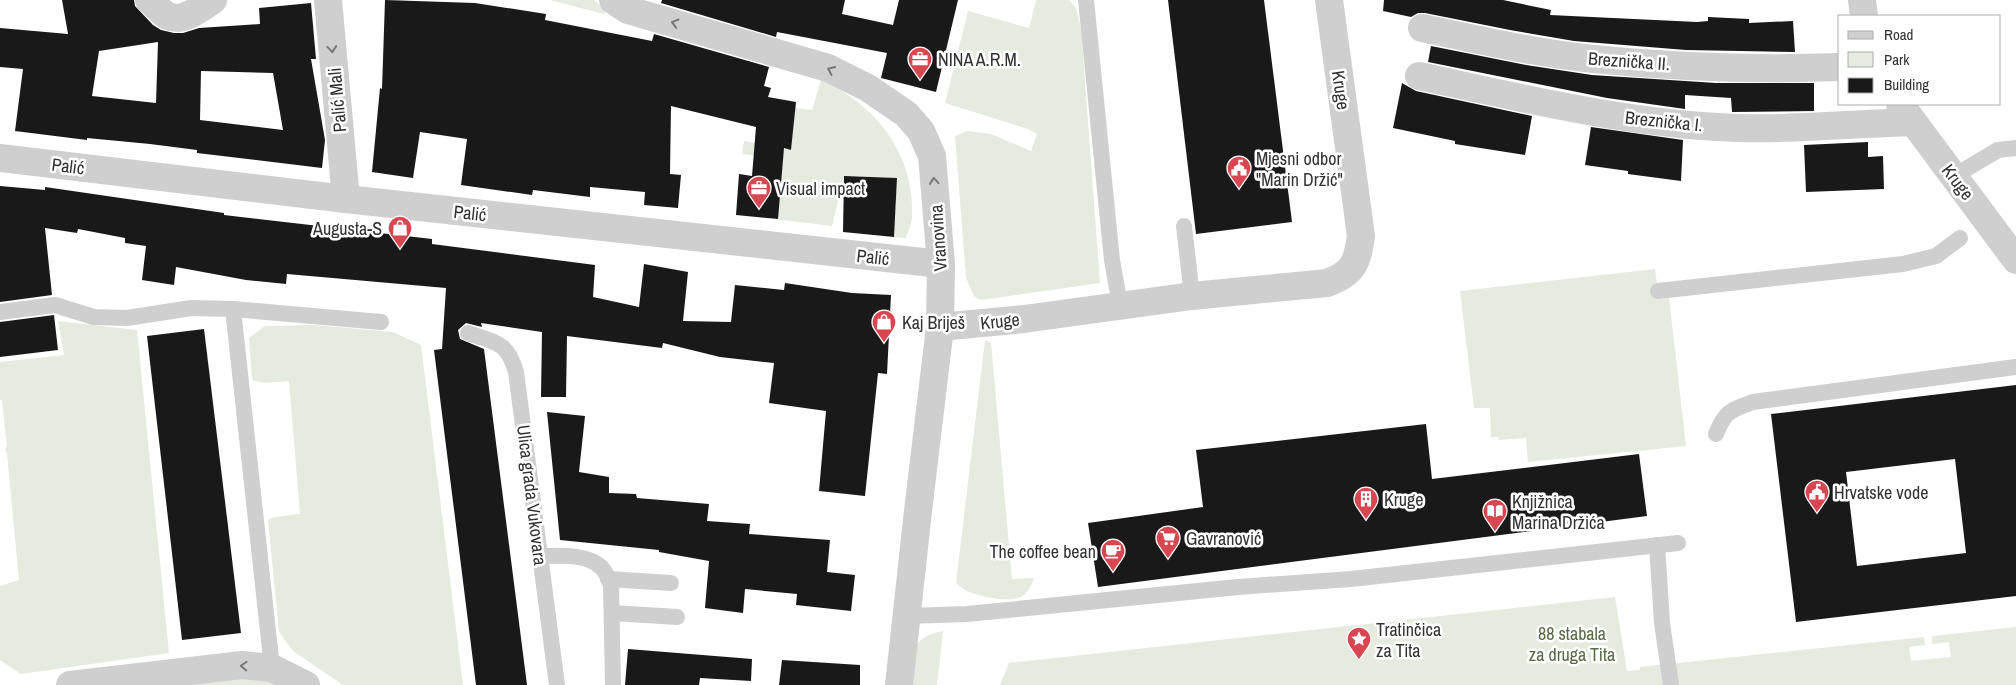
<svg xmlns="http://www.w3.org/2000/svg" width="2016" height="685" viewBox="0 0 2016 685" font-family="'Archivo Narrow',sans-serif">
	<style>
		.green { fill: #e5ebdf }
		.building { fill: #191919; fill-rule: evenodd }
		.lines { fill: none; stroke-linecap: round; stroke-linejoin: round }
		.service { stroke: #cfcfcf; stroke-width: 16 }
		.minor { stroke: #cfcfcf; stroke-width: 28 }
		.tertiary { stroke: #cfcfcf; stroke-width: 28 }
		.oneway { stroke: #797979 }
		.labels { text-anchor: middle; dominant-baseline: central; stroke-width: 5; stroke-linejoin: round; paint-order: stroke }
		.poi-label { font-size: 18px; fill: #323232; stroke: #fff; text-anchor: start }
		.street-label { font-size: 18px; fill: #323232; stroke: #fff }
		.park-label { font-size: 18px; fill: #566b43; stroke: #fff }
	</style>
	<rect width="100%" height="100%" fill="#fff"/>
	<g class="green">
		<path d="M550,0H594L607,11L604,14Z"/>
		<path d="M1036,0H1069L1076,8L1081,28L1100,283L981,300L974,296L966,278L955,136L967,131L991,134L1031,151L1037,134L1028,129L945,103L968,11L1029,28Z"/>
		<path d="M821,80C875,104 915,154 912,216C912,223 908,231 906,238L894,237L897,178L844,176L832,226L782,220L778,219L773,158L742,154L744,141L791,150L795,108L812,110Z"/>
		<path d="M1655,269L1659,299L1669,298L1686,446L1528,462L1526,438L1499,440L1498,437H1491L1490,408H1474L1460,291Z"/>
		<path d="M58,321L137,330L169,653L21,674L0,660V586L19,580L7,453L5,450L7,446L2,400H0V362L64,355Z"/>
		<path d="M314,325L393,332L421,345L463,685H343L293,651L279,632L268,520L275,517L300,514L289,381L264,383L252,380L249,338L265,326Z"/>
		<path d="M985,340L991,343L1012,579L1034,578C1032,584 1029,591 1024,595C1013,604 981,597 969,592C965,591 960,586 956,583Z"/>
		<path d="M1615,597L1627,671L1640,670V667L1924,637L1925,645L1909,647L1911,661L1951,657L1949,642L1932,644V636L2016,627V685H1000L1009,663Z"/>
		<path d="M943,631L937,685H911C915,654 907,638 943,631Z"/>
		<path d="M240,676L262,678L279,685H175Z"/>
	</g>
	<g class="building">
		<path d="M62,0H134L135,6L153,25L161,30L174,33H183L199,28L260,24L259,8L311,3L316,59H311L325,140L322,168L197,153V150L150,144L87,138V140L15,131L23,69L0,67V28L68,34ZM158,42L156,103L92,96L99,51ZM201,71L273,73L283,130L200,120Z"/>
		<path d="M385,0L475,3L546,14L545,20L652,41L654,34L769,67L764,86L771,88L768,97L796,102L791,150L784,148L778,219L736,215L739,174L752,176L756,127L671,106L670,174L681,175L678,208L644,205L645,192L590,187V197L533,190L532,195L461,185L467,139L420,132L413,178L372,172L380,88L382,89Z"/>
		<path d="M662,0H845L842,14L893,25L899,0H958L936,92L881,78L887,53L777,32L776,37L661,3Z"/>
		<path d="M1168,0H1264L1292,222L1196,234Z"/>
		<path d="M1384,0H1503L1551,10L1550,15L1697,22L1708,21V17L1749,19V23L1793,21L1795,52L1686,50L1574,41L1510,30L1425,13H1418L1411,17L1383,11Z"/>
		<path d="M1431,46L1526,65L1592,75L1716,83H1814V111L1732,112L1731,98L1685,95V109L1607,98L1428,62Z"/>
		<path d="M1402,83L1416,91L1532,116L1525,155L1455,144V141L1393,128Z"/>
		<path d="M1591,127L1683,140L1681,181L1628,174V171L1585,165Z"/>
		<path d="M1868,142V157L1883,156L1884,189L1806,192L1804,145Z"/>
		<path d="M844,176L897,178L894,237L843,232Z"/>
		<path d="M0,186L45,190V187L224,213V215L432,239V244L595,265L593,297L639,307L644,264L688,272L683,321L731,322L735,285L784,290L785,283L852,293L891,295L887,374L878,373L865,496L819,491L826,411L769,403L774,363L720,357L663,343L662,348L567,336L566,397H541L542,332L481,323L482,327L466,323L458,330L460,339L484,349L527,685H476L434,350L442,349L446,288L287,274L286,284L246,280L176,267L174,285L142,280L146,246L125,243V238L78,229L77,233L45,228L52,295L0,302Z"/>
		<path d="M54,315L58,350L0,357V322Z"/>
		<path d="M204,329L241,633L182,640L147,336Z"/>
		<path d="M2016,385V596L1796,622L1771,414ZM1955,459L1966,553L1857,566L1846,472Z"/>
		<path d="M547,412L585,416L579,472L609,477V493L636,494L637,498L709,504L707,521L750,524L749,534L830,540L827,572L855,575L851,611L796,605L797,594L745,589L743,613L705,608L709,561L659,552V550L560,540Z"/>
		<path d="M1426,424L1432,479L1639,454L1647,516L1098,587L1088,523L1203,507L1196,450Z"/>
		<path d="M628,649L752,659L751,681L700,678L699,685H625Z"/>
		<path d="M782,660L860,665V685H779Z"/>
	</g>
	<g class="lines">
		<g class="service">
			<path d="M1086,0L1112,260L1120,305"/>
			<path d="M1954,176L1998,150L2016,148"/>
			<path d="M1184,226L1192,296"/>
			<path d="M1658,291L1903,264L1936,256L1960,238"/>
			<path d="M233,309L272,668"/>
			<path d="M0,312L55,305L94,317L127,318L191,308L233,309L381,322"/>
			<path d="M468,333C496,343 507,341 516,372L557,685"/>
			<path d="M1716,434C1725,411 1731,410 1753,402L2016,367"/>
			<path d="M1657,545L1662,623L1671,685"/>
			<path d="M540,556C559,556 587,553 602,568C606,572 609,580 611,585L613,685"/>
			<path d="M608,579L671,583"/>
			<path d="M612,613L677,617"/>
			<path d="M908,616L967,614L1238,587L1351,579L1678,543"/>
		</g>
		<g class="minor">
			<path d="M149,0C155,4 161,13 168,16C183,23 201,8 213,0"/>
			<path d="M328,0L346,199"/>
			<path d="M613,0L628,10L828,68L868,88L906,114L921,131L932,156L941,264L940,327L918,511L899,685"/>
			<path d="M1422,28C1479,40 1536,53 1593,59C1675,67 1758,70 1840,67"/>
			<path d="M1419,76C1517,97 1616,121 1717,127C1782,131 1848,124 1913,122"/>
			<path d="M0,158L346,199L941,264"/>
			<path d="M940,327L1024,319L1192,296L1327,283C1354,273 1357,263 1361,236L1329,0"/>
			<path d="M70,685L242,665L272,668L306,685"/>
		</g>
		<g class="tertiary">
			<path d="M1862,0L1864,16"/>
			<path d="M1900,104L2016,260"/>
		</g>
	</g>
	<defs><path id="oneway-chevron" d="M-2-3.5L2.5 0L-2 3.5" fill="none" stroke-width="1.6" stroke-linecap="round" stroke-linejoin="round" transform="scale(1.25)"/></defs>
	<g class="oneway">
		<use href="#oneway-chevron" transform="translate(675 23) rotate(-164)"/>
		<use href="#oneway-chevron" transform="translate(332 49) rotate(85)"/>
		<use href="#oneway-chevron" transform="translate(831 70) rotate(-156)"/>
		<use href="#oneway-chevron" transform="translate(934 181) rotate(-95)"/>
		<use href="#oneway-chevron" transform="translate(244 666) rotate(-178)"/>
	</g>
	<defs>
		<symbol id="office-pin" viewBox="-11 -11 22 30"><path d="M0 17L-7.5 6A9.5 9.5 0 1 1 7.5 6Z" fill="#d84651" stroke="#fff"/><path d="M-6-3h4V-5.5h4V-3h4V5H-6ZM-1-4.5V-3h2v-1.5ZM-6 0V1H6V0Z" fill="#fff"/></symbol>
		<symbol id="civic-pin" viewBox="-11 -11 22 30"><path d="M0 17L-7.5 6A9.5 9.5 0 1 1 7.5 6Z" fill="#d84651" stroke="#fff"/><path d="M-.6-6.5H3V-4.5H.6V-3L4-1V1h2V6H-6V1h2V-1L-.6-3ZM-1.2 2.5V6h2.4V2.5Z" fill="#fff"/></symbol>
		<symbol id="shop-pin" viewBox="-11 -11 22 30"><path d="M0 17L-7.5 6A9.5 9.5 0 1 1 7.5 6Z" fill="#d84651" stroke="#fff"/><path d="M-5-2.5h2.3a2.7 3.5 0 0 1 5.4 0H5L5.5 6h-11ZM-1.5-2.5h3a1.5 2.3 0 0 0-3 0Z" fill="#fff"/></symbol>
		<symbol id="building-pin" viewBox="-11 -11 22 30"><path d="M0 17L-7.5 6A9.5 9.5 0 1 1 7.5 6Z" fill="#d84651" stroke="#fff"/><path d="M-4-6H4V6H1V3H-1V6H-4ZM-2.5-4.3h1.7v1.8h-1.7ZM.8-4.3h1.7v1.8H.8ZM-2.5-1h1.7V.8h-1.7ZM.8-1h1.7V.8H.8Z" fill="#fff"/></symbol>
		<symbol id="library-pin" viewBox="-11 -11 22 30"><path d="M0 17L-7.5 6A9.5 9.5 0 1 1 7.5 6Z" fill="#d84651" stroke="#fff"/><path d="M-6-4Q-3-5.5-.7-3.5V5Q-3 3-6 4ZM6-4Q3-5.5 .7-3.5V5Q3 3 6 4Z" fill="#fff"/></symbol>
		<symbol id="supermarket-pin" viewBox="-11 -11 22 30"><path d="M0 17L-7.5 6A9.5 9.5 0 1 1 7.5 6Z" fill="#d84651" stroke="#fff"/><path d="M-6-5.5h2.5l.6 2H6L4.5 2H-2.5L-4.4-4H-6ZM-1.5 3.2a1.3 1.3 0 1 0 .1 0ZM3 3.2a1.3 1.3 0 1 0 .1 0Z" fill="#fff"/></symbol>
		<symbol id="cafe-pin" viewBox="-11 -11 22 30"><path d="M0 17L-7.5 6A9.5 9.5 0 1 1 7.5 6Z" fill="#d84651" stroke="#fff"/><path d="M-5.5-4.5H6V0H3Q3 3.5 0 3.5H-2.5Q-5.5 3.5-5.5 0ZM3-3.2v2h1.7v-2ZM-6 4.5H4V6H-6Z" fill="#fff"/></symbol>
		<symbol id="sight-pin" viewBox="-11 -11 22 30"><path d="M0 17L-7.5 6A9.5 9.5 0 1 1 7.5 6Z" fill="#d84651" stroke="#fff"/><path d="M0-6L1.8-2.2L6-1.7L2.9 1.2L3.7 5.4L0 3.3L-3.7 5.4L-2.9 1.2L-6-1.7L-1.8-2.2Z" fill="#fff"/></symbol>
	</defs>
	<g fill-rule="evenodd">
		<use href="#office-pin" x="906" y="45" width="28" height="38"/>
		<use href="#civic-pin" x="1225" y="154" width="28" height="38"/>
		<use href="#office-pin" x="745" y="174" width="28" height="38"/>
		<use href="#shop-pin" x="386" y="214" width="28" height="38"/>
		<use href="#shop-pin" x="870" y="308" width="28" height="38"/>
		<use href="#civic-pin" x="1803" y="478" width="28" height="38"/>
		<use href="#building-pin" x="1352" y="485" width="28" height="38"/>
		<use href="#library-pin" x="1481" y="497" width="28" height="38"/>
		<use href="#supermarket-pin" x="1154" y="524" width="28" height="38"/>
		<use href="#cafe-pin" x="1099" y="537" width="28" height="38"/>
		<use href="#sight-pin" x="1345" y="625" width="28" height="38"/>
	</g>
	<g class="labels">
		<g class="poi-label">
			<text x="938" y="59">NINA A.R.M.</text>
			<text x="1256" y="158">Mjesni odbor<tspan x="1256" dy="21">"Marin Držić"</tspan></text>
			<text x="776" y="188">Visual impact</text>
			<text x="382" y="228" text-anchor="end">Augusta-S</text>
			<text x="902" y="322">Kaj Briješ</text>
			<text x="1834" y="492">Hrvatske vode</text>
			<text x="1384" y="499">Kruge</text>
			<text x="1512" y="501">Knjižnica<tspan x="1512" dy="21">Marina Držića</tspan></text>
			<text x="1186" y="538">Gavranović</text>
			<text x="1096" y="551" text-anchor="end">The coffee bean</text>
			<text x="1376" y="629">Tratinčica<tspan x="1376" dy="21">za Tita</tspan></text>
		</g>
		<g class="street-label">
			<text transform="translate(1629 61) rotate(4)">Breznička II.</text>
			<text transform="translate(1341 90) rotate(82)">Kruge</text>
			<text transform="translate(337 100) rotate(-95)">Palić Mali</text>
			<text transform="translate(1664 121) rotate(6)">Breznička I.</text>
			<text transform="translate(68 166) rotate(7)">Palić</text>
			<text transform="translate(1958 182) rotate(53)">Kruge</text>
			<text transform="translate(470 213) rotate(6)">Palić</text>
			<text transform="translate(938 238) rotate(-94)">Vranovina</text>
			<text transform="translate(873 257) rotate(6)">Palić</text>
			<text transform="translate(1000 321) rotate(-6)">Kruge</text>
			<text transform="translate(532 495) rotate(83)">Ulica grada Vukovara</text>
		</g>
		<g class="park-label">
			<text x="1572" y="633">88 stabala<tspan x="1572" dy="21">za druga Tita</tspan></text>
		</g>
	</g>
	<rect x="1838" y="15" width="162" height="90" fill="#ffffff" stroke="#adadad"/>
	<rect x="1848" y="31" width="25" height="8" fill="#cfcfcf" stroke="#adadad"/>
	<text x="1884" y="40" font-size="15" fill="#323232">Road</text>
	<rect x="1848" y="52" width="25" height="15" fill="#e5ebdf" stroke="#adadad"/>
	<text x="1884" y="65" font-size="15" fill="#323232">Park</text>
	<rect x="1848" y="78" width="25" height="15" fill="#191919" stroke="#adadad"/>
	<text x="1884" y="90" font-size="15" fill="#323232">Building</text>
</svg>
